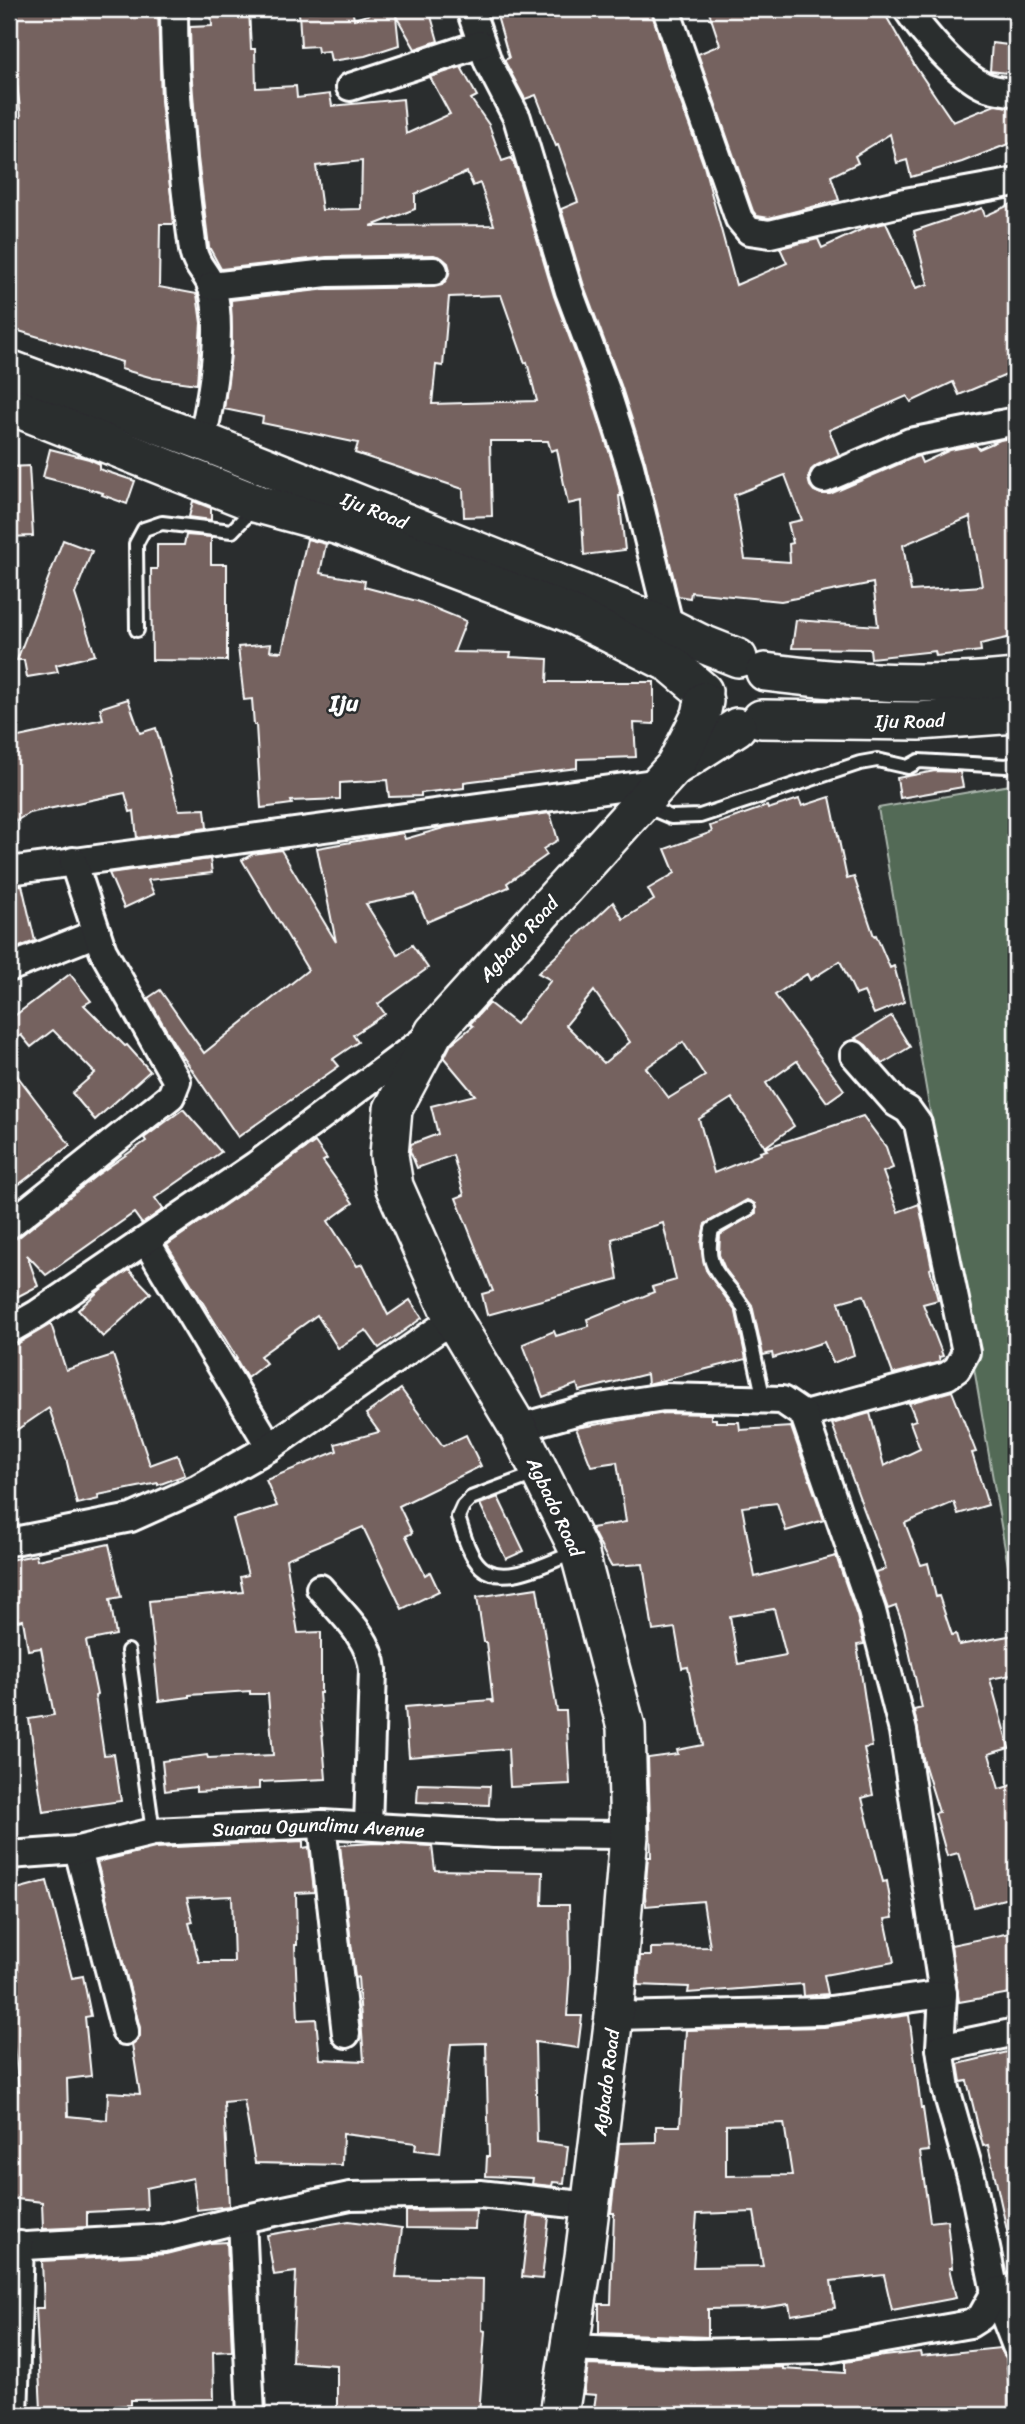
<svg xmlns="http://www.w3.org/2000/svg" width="1025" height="2424" viewBox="0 0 1025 2424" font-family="Sriracha,sans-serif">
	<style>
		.green { fill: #536a57; stroke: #a9b4ab; stroke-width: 2 }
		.building { fill: #74625e; stroke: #fff; stroke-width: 2; fill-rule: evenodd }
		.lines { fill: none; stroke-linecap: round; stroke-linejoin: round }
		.service-casing { stroke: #fff; stroke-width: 18 }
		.minor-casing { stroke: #fff; stroke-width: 32 }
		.secondary-casing { stroke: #fff; stroke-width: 42 }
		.service { stroke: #2a2d2e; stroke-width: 12 }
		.minor { stroke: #2a2d2e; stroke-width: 26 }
		.secondary { stroke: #2a2d2e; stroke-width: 37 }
		.labels { text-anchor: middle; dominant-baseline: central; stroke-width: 5; stroke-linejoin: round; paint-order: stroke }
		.street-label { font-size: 19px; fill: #fff; stroke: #2a2d2e }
		.quarter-label { font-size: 23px; font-weight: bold; fill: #fff; stroke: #2a2d2e }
	</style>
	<rect width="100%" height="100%" fill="#2a2d2e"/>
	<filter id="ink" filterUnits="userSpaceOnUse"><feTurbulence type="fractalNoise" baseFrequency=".0143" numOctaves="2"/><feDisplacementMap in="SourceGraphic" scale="14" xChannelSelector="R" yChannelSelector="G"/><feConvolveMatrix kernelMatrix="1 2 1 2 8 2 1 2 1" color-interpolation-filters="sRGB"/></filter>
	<g filter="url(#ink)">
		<path class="green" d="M1016,784V1613L878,808Z"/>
		<g class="building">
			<path d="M12,9H158L161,101L174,224H160L159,287L197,294L201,323L197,384L153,378L121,369L122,362L9,328V117H21L13,51Z"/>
			<path d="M211,9H249L251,49H255L256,88L296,86L297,98L330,94L332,106L403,99L406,134L450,114L430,77L461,67L477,96L471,99L489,125L502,161L511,158L515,166L554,296L591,395L615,470L621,496H619L625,550L584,555L581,501L568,504L557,449L551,451L548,441H490L492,516L464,517L463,489L355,453L358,443L262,423L263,417L224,409L232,344L231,300L328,289L434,287L442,285L447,279L450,270L448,263L442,258L434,255L327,257L221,269L209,247L198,158L191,68L190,27L212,26ZM362,161L361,209L322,210L316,166ZM467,172L473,186L480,183L494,225L371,226L415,209V194ZM501,295L525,363L527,362L537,401L432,404L436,365L443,366L449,297Z"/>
			<path d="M322,9H352L354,19L387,9H429L438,41L415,49L396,16L399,45L365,56L331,61L329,51L318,52L317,46L301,47L299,12L322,11Z"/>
			<path d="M495,9H651L668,67L704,166L736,285L787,263L780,248L818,239L822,248L867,227L886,223L916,288L928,284L914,231L982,208L985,216L1016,202V371L959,395L953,382L911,402L907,396L829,430L839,455L817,465L811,470L808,478L810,486L814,491L821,494H830L915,457L919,456L922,463L950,450L976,445L979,449L1000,440L1016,437V636L980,644L981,651L936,656L935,651L871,658L870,649L792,648L796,620L878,626L873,583L781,601L691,592L690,598L678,596L645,461L621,385L584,286L561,209L578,202L558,145L556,146L536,95L525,99L504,60L509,58ZM785,475L802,520L788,523L793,543L789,544L790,562L745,559L734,495ZM970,517L982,586L911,591L903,545Z"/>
			<path d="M708,9H882L915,66L953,122L995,105L1016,108V141L962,162L911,177L907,160L897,163L890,134L855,156L858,163L831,176L839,200L769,218L757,216L753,211L698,54L720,45Z"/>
			<path d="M992,43L1016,46V74L990,71Z"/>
			<path d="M50,449L89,459L100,464L99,469L135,481L127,504L102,495L103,493L43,477Z"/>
			<path d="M29,466L33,536L9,537V467Z"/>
			<path d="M193,501L211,508V520L189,517Z"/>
			<path d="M186,535L211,537V564H227V661L152,660L151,569H157V545H184Z"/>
			<path d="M307,539L326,544L320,573L365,581L364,587L417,601L466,621L454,652L511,653L510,657L548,659L547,682H654V724L634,723L636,757L577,759V768L464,782V788L421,793V796L389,797L387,780L340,783V799L291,801L292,804L261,808L256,725H254L252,699L244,700L238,647L271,644L270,651L282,652Z"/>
			<path d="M63,540L92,551L75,594L95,655L56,665L58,672L27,677L24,660H17Z"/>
			<path d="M128,699L140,733L156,728L179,810L205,809L207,828L137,838L134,811L130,812L125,793L29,813L16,821L9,810V739L103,719L100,708Z"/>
			<path d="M935,771L960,772L963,787L900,798L897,778Z"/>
			<path d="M830,797L847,879L854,877L874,936L876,935L890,968L894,966L904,1002L874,1014L864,992L856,995L840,961L810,980L807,974L775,995L844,1090L827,1102L797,1061L766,1083L794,1126L765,1147L732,1098L699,1119L714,1173L761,1154L760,1152L767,1150L765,1148L863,1116L886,1147L893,1168L883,1172L898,1212L919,1204L932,1268L930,1269L938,1300L923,1304L943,1356L939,1357L940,1362L893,1374L864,1295L839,1302L854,1355L833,1363L824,1342L773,1358L772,1353L763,1355L752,1305L725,1269L719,1255L720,1235L756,1213L755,1204L747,1200L705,1224L701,1244L706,1270L736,1312L746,1359L648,1384L647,1374L579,1391L577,1384L543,1397L523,1344L554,1331L556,1336L589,1326L587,1319L654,1292L652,1287L676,1280L663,1223L612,1239L618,1279L487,1315L482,1294L493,1291L456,1198L464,1195L453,1155L417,1168L410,1151L411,1144L438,1134L431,1106L475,1095L444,1058L451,1044L473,1026L470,1024L489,1003L516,1024L551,980L538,973L613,902L623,919L654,900L648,889L675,873L665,849L712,832L710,826L767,806L768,809L799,799L802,806ZM594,991L630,1042L604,1063L566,1025ZM683,1042L705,1076L669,1098L646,1068Z"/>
			<path d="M550,813L558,840L543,849L547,855L507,883L509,887L427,922L415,894L366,904L398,955L412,945L428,968L378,1004L385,1014L353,1035L358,1042L333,1059L339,1066L238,1137L175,1045L148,998L160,990L204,1053L308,970L242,860L253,854L281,850L336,942L317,848L403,833L405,839L447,827Z"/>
			<path d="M210,859L212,873L148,880L154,894L124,908L109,873Z"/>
			<path d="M22,885L35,941L9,951V886Z"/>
			<path d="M70,974L91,1001L84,1005L125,1046L127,1045L150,1071L95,1120L72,1093L95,1073L53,1030L31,1047L21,1035L9,1046V1020Z"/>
			<path d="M891,1016L910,1047L882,1064L866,1045L855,1038Z"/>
			<path d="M9,1065L70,1145L9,1192Z"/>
			<path d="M183,1109L221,1152L155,1198L163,1209L142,1224L134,1213L46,1275L27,1255L38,1286L9,1301V1240L19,1237L97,1175L146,1141L144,1138Z"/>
			<path d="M315,1142L327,1159L323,1161L353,1203L328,1221L357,1266L363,1264L388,1315L410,1300L422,1318L379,1348L366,1330L338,1348L317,1315L260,1356L266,1363L247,1378L236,1359L237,1358L167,1245Z"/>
			<path d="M129,1270L151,1293L103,1337L78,1310L100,1290Z"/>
			<path d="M51,1324L66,1370L113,1355L150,1465L177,1455L185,1475L158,1485V1483L98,1495L99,1499L77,1504L66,1458L49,1408L9,1435V1346L17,1344Z"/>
			<path d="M401,1389L443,1446L466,1435L481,1466L399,1506L412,1533L406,1536L425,1575L430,1572L439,1591L402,1609L363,1527L286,1559L298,1633L321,1632V1693H319L326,1779L259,1782V1789L196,1792V1787L165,1791L162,1761L207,1755L208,1758L273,1755L268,1694H250V1691L189,1695V1697L159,1701L149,1601L243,1592L240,1577L248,1575L233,1519L277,1506L266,1480L337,1451L335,1444L379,1432L366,1414Z"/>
			<path d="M952,1391L976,1452L972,1453L988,1505L958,1514L954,1502L905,1523L921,1565L928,1563L936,1597L939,1596L952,1635L956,1634L959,1645L1014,1635L1016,1648V1674L990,1679L1009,1748L989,1754L999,1789L1016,1784V1896L974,1907L958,1853L947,1856L935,1813L939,1812L924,1763L914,1710L922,1708L904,1628L896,1606L888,1609L875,1572L886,1569L832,1424L870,1413L884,1466L920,1449L910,1422L916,1420L909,1403Z"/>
			<path d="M665,1413L711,1414V1419H716V1422H739L740,1430L791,1427L824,1520L786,1531L777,1503L742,1507L755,1577L836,1556L857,1616L864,1644L857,1645L872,1747L864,1748L873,1795L862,1798L883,1882L887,1881L893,1918L885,1919L894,1962L824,1975L828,1994L804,1996L803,1984L688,1993L689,1987L638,1985L640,1956H651V1948L710,1947L703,1901L646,1906L645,1895L648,1857H651L648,1758L678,1754L677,1750L703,1745L688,1667L682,1668L675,1628L653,1631L643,1564L611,1566L591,1528L626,1522L617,1462L591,1466L576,1428ZM774,1609L786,1655L738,1664L730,1616Z"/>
			<path d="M498,1497L524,1551L506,1559L480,1504Z"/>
			<path d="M109,1544L121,1597L110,1599L116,1635L86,1641L97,1695L95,1696L104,1755L114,1754L121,1801L43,1812L29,1719L54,1715L41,1648L28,1650L23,1620L17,1621L9,1579V1560L36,1555L37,1560Z"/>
			<path d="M537,1588L557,1711H566L570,1784L510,1787L508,1749L409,1757L405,1707L491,1700L493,1703L486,1642H484L477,1597Z"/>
			<path d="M418,1784L490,1786L489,1805L417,1802Z"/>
			<path d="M303,1841V1848L309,1847L314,1892L296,1893L297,1945H295L298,2020L316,2019L320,2059L364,2061L358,1977L355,1978L340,1845L376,1843L432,1846L435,1870L543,1872L542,1905H569L570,1968L567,2016H582L578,2048L535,2042L537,2142L568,2146L564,2183L553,2182L552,2186L532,2184L533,2178L486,2176L487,2156H489L486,2043L451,2044L440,2153L415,2150L416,2143L343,2134L342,2165L255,2163L244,2100L224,2102L229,2206L197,2210L193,2178L146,2188L147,2209L87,2212V2227L43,2229L42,2202L9,2198V2090L19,2091L12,2029L9,2030V1891L47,1881L72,1978L83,1976L91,2016L85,2017L91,2076L67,2079L68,2116L107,2120L108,2092L140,2094L132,2044L140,2036V2028L97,1862L155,1848ZM232,1896L234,1962H199L189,1923L193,1922L187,1898Z"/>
			<path d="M1010,1933L1016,1963V1992L959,2002L951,1945Z"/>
			<path d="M909,2015L921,2108H923L929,2151L920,2152L930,2222L947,2220L952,2268H949L956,2298L892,2310L884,2275L831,2281L835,2308L791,2315L789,2304L762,2308L708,2309V2337L599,2333V2304H611L614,2213H611L619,2143L656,2142V2126H680L686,2030L824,2027ZM784,2123L792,2175L726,2176V2125ZM754,2212L763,2266L693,2267L697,2214Z"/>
			<path d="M1016,2050V2234L1008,2235L988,2145L983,2146L967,2081L961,2082L958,2064Z"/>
			<path d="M476,2210L475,2229L406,2228V2211Z"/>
			<path d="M529,2215L549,2217L542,2279L522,2277Z"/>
			<path d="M349,2221L402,2228L396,2277L483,2279L482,2330L485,2331L479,2415H337V2365L292,2362L296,2272L274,2275L267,2235Z"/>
			<path d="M227,2242L232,2351L213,2352L214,2399L131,2400V2405L41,2410L36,2308H44L42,2261L166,2254L210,2243Z"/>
			<path d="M1000,2348L1006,2358L1011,2415H593L596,2395L584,2394L588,2365L692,2369L783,2367V2369L845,2373V2362L875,2357L920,2352L921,2356Z"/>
		</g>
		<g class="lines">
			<defs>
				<g id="service">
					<path d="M137,630L136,544L144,529L162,523L232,531L256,506"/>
					<path d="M645,806L671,817L700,816L860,763L877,760L908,767L919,761L1006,766L1016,764"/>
					<path d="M748,1209L712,1229C702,1274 727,1277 744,1309L764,1400"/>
					<path d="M538,1473L471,1498L463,1506L458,1517C463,1533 469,1556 481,1567C503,1588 551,1561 575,1552"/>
					<path d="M128,1651L153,1832"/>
				</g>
				<g id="minor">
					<path d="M174,9C174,89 182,170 193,250C195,265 207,273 212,287C224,328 211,400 202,441"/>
					<path d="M470,9L488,62L517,118L569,291L606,390L630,466L670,628"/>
					<path d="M666,9L739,219L749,231L770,234L905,202L1016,182"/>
					<path d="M907,9C923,33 958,74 984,86C993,90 1006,91 1016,93"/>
					<path d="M350,87L481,44"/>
					<path d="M211,286L327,273L434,271"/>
					<path d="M824,479L910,442L1016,421"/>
					<path d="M9,871L662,782"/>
					<path d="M9,968L97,933"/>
					<path d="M9,1225L171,1096L177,1081L103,951L73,861"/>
					<path d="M146,1241L270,1447"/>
					<path d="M9,1330L37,1314L256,1165L429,1036"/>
					<path d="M804,1415L947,1376L957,1369L966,1352L918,1124L908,1110L896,1103L854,1055"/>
					<path d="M518,1428L586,1409L664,1397L782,1400L804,1415L872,1611L903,1731L943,1994L940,2048L946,2089L972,2180L995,2292L1016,2346"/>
					<path d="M9,1542L131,1518L198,1488L270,1447L453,1319"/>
					<path d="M320,1588C341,1613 370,1637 373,1670L368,1826"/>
					<path d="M322,1824L346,2034"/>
					<path d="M78,1850L125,2031"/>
					<path id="s1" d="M9,1855L78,1850L153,1832L322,1824L494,1834L629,1835"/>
					<path d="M614,2016L823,2011L943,1994"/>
					<path d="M940,2048L1016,2032"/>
					<path d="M242,2219L251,2415"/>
					<path d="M9,2247L165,2238L242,2219L350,2196L480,2194L591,2206"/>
					<path d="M569,2348L693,2353L822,2350L970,2324L981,2317L995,2292L1016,2287"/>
					<path d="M14,2415L20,2245"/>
				</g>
				<g id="secondary">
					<path id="s2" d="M9,369L202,441L670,628L700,643L738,658"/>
					<path d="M9,405L258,504L339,526L566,612L671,664L703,691"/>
					<path d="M765,672C852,683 929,687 1016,678"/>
					<path id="s3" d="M761,719L919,721L1016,714"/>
					<path d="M676,766L737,727"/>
					<path id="s4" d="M559,2415L584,2257L614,2016L629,1835L626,1727L579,1551L518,1428L453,1319L394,1186L389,1155L393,1109L434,1032L675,766L701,715L704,701"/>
				</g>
			</defs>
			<use href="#service" class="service-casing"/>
			<use href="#minor" class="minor-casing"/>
			<use href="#secondary" class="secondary-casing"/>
			<use href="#service" class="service"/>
			<use href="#minor" class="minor"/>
			<use href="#secondary" class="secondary"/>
		</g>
	</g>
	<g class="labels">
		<g class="street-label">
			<text stroke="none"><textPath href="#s2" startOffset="392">Iju Road</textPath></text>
			<text stroke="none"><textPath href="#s3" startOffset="149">Iju Road</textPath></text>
			<text stroke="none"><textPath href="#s4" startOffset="1575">Agbado Road</textPath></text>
			<text transform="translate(555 1507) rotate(65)">Agbado Road</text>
			<text stroke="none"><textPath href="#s1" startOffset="312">Suarau Ogundimu Avenue</textPath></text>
			<text stroke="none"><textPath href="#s4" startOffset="336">Agbado Road</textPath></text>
		</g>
		<g class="quarter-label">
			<text x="344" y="703">Iju</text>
		</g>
	</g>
	<rect width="1025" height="2424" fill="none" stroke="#2a2d2e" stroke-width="35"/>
	<rect x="18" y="18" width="990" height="2389" fill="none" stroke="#fff" stroke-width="2.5" filter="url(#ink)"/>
</svg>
